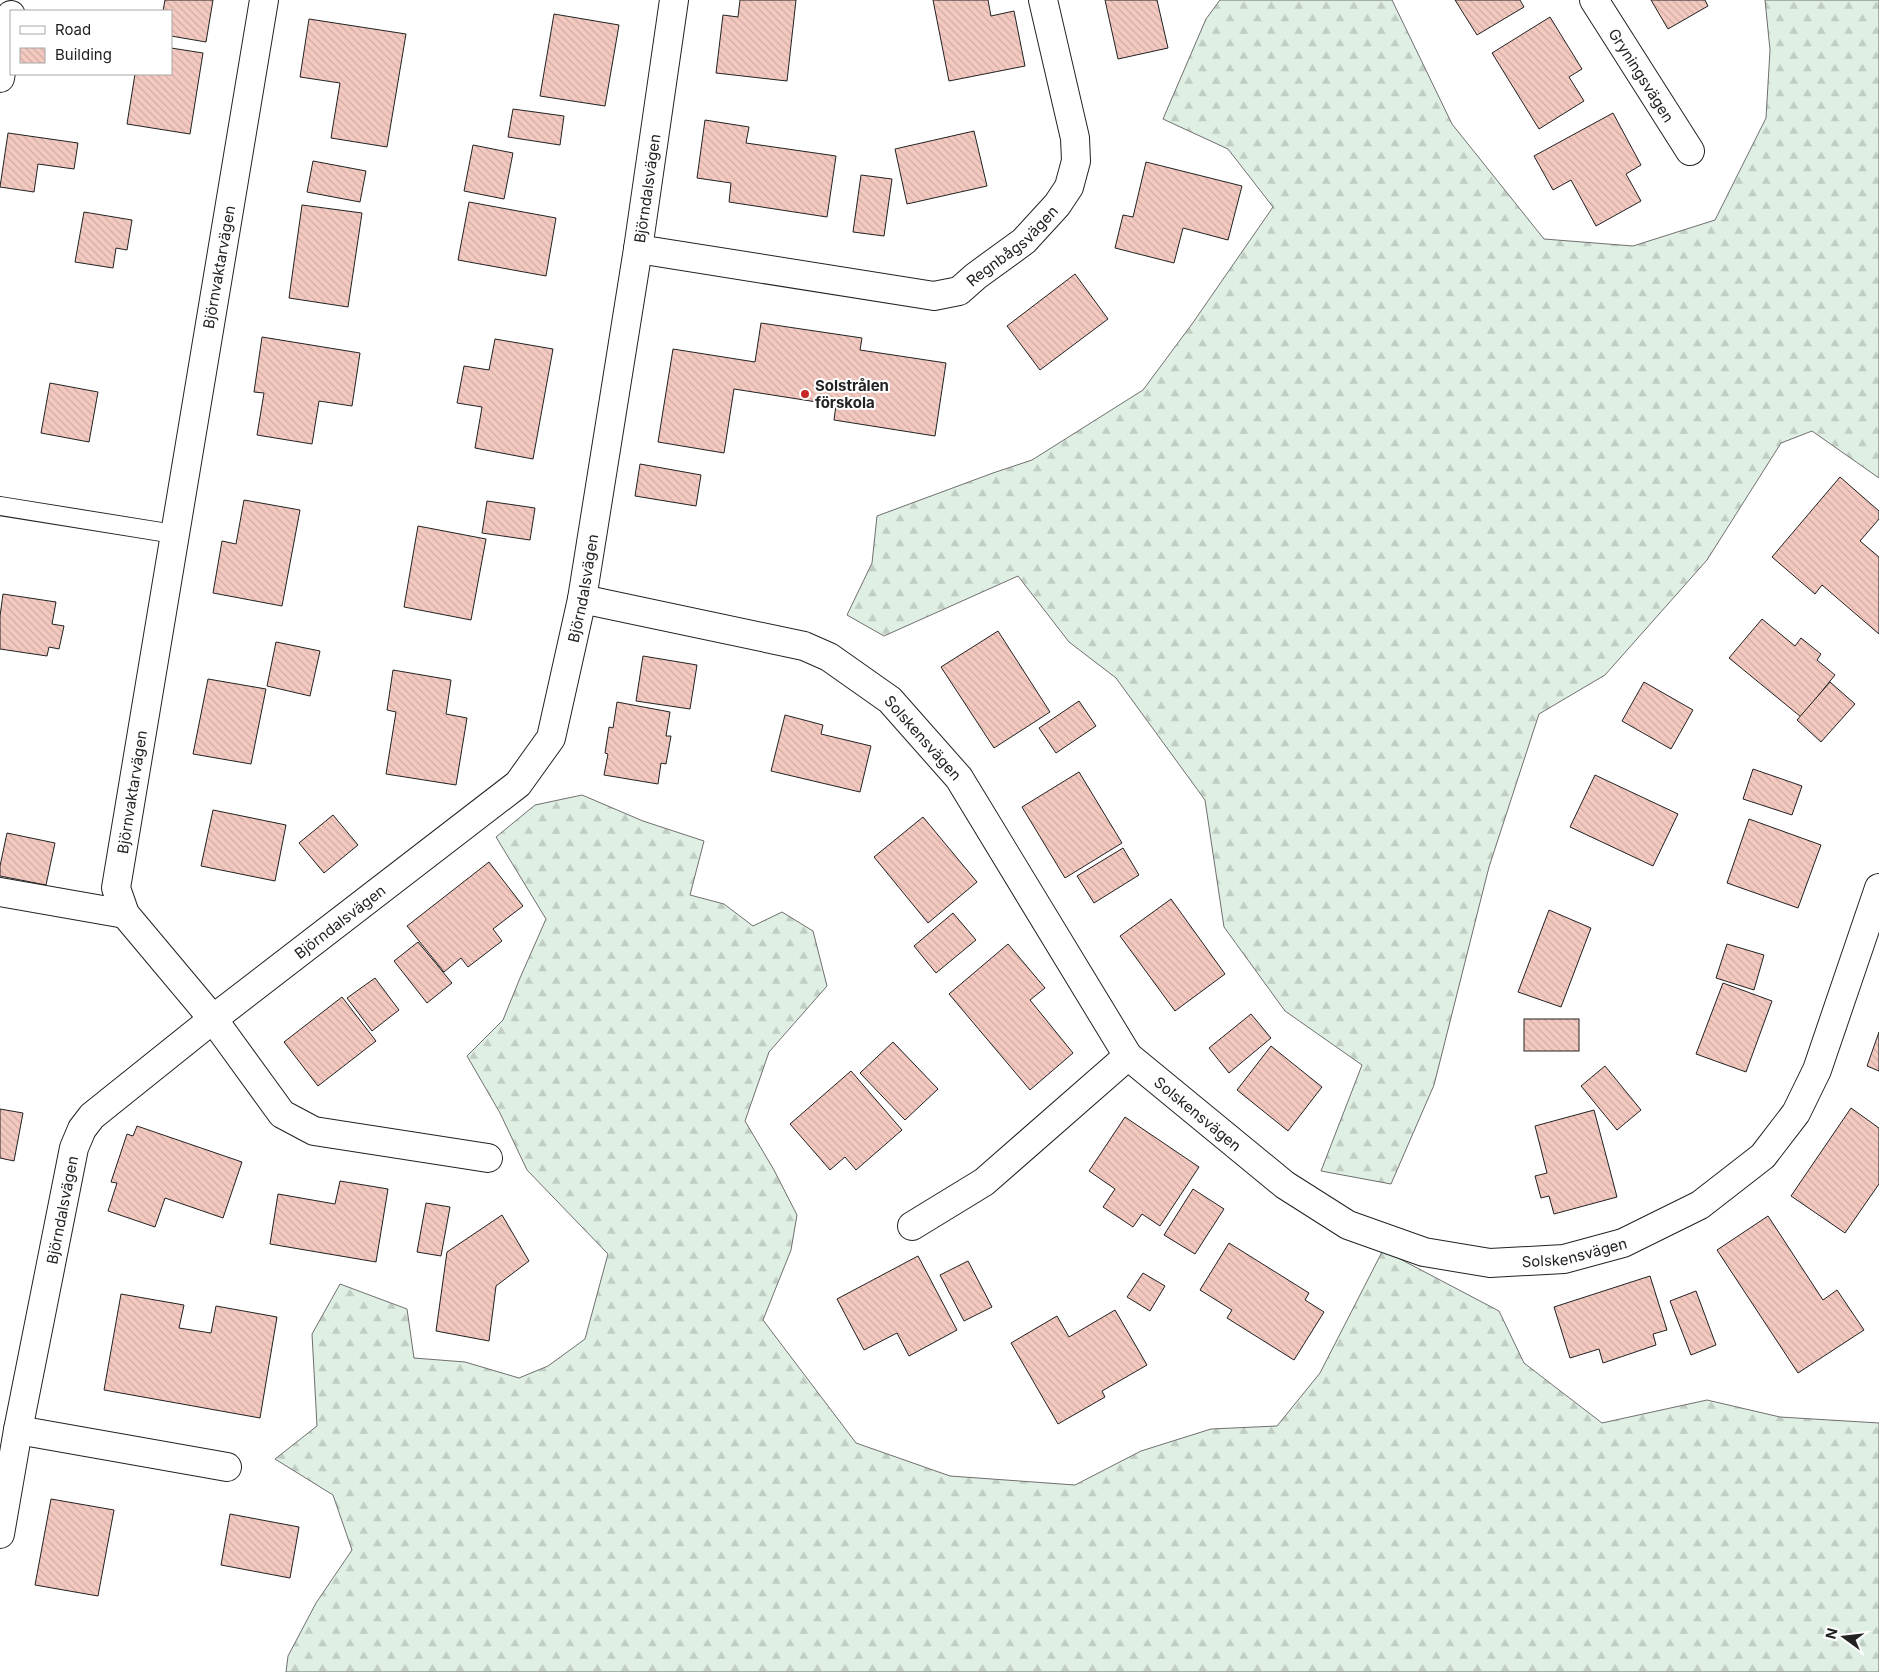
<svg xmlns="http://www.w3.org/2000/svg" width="1879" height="1672" viewBox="0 0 1879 1672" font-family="Inter,sans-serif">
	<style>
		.forest { fill: url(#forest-firs); stroke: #6f6f6f }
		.building { fill: url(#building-back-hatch); stroke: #222 }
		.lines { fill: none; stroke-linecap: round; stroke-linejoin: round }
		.lane-casing { stroke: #222; stroke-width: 20 }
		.street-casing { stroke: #222; stroke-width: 30 }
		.lane { stroke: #fff; stroke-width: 18 }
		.street { stroke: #fff; stroke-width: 28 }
		.poi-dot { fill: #c62828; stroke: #fff; stroke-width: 2 }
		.labels { text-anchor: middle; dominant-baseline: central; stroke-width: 4; stroke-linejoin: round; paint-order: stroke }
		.street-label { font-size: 15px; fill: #222; stroke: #fff }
		.poi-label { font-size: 15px; font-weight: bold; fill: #222; stroke: #fff; text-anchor: start }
	</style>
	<defs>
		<pattern id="forest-firs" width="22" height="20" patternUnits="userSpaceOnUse" patternTransform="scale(1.25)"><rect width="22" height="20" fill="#e0efe3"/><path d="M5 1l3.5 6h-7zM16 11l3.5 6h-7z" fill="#c0cdc2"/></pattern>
		<pattern id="building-back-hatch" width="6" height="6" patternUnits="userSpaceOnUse" patternTransform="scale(1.25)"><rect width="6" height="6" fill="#f3c9c0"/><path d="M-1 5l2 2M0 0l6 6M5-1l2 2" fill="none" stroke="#d0aca5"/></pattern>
	</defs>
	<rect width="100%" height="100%" fill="#fff"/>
	<g class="forest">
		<path d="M1220,0H1392L1452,124L1544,239L1633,246L1715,220L1766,118L1770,50L1765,0H1879V478L1812,431L1781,443L1707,560L1605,675L1539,714L1489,867L1434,1085L1391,1184L1321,1171L1362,1065L1285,1011L1224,927L1205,800L1116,678L1069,642L1018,576L884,636L847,615L872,563L877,516L993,473L1032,460L1143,390L1192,324L1273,207L1228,149L1163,119L1206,19Z"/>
		<path d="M582,795L643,821L704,841L690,895L724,904L753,926L782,912L813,931L827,986L769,1052L745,1121L774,1170L797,1215L791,1250L763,1320L856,1443L950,1476L1075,1485L1141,1451L1211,1429L1277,1426L1320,1373L1383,1250L1499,1311L1524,1363L1602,1423L1707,1400L1780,1417L1879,1423V1672H286L288,1656L316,1603L352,1550L333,1495L275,1459L317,1426L312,1334L340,1284L407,1309L414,1358L465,1362L519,1378L548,1366L585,1339L608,1254L527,1170L500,1113L467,1056L503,1020L520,978L546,919L496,837L535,805Z"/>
	</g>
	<g class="building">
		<path d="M165,0H213L206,42L171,36V11H163Z"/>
		<path d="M740,0H796L787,81L716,73L723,15L738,17Z"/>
		<path d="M933,0H988L991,16L1014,11L1025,66L949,81Z"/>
		<path d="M1105,0H1157L1168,48L1118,59Z"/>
		<path d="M1455,0H1520L1524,7L1477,35Z"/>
		<path d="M1651,0H1705L1708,6L1668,29Z"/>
		<path d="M554,14L619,25L605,106L540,96Z"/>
		<path d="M1550,17L1582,69L1569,77L1584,101L1539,129L1492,53Z"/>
		<path d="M309,19L406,34L387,147L331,138L340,83L300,77Z"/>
		<path d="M171,48L203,53L190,134L127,124L135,74H171Z"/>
		<path d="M513,109L564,116L560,145L508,137Z"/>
		<path d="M1613,113L1641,165L1626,174L1641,201L1596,226L1571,180L1553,190L1534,156Z"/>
		<path d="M705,120L749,127L746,143L836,156L827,217L729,202L731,183L697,178Z"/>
		<path d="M974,131L987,186L907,204L895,149Z"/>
		<path d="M8,133L78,143L74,169L38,164L34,192L0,187Z"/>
		<path d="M473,145L513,153L504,199L464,191Z"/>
		<path d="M313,161L366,171L360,202L307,192Z"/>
		<path d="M1146,162L1242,186L1228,240L1183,228L1174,263L1115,248L1123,215L1133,217Z"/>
		<path d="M861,175L892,179L884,236L853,232Z"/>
		<path d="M469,202L556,218L546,276L458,260Z"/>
		<path d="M302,205L362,213L348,307L289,298Z"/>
		<path d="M84,212L132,220L127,250L116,248L113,268L75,262Z"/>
		<path d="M1075,274L1108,319L1040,370L1007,326Z"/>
		<path d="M761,323L862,338L860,350L946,363L935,436L834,420L836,405L734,389L724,453L658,442L673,349L755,362Z"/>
		<path d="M262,337L360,353L352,406L319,401L312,444L257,435L264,393L254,392Z"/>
		<path d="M495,339L553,349L533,459L475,448L482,407L457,403L464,366L489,370Z"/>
		<path d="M50,383L98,392L89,442L41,433Z"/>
		<path d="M640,464L701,475L696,506L635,496Z"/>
		<path d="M1840,477L1879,511V519L1860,541L1879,557V634L1822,585L1815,594L1772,557Z"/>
		<path d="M244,500L300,510L282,606L213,593L222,541L236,544Z"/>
		<path d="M487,501L535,508L530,540L482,533Z"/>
		<path d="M418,526L486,539L471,620L404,607Z"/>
		<path d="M3,594L56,602L52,624L64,626L59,649L49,647L47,656L0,649V616Z"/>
		<path d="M1762,619L1795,646L1801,638L1821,654L1817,660L1835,675L1801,717L1729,658Z"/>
		<path d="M998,631L1050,712L994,748L941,667Z"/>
		<path d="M276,642L320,651L310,696L267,686Z"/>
		<path d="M643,656L697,665L690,709L636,701Z"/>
		<path d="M393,670L451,680L446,714L467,718L456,785L386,774L396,712L387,710Z"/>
		<path d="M208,679L266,689L251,764L193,754Z"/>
		<path d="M1644,682L1693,710L1671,749L1622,721Z"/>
		<path d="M1830,682L1855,704L1821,742L1797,720Z"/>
		<path d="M1079,701L1096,726L1056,753L1039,728Z"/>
		<path d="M617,702L670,712L666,736H671L666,764L661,763L658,784L604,775L608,754L605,753L609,727L613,728Z"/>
		<path d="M785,715L823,725L821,734L871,746L860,792L771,771Z"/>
		<path d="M1753,769L1802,786L1792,815L1743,799Z"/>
		<path d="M1079,772L1122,843L1065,878L1022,807Z"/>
		<path d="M1595,775L1678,814L1653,866L1570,827Z"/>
		<path d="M213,810L286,825L275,881L201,866Z"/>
		<path d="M333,815L358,845L324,873L299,843Z"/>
		<path d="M923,817L977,882L928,923L874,857Z"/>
		<path d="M1749,819L1821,845L1798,908L1727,883Z"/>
		<path d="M7,833L55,843L46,885L0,876V866Z"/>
		<path d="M1123,848L1139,875L1094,903L1077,876Z"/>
		<path d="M489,862L523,906L493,929L502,941L468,967L461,958L444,972L407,926Z"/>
		<path d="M1171,899L1225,974L1175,1011L1120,936Z"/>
		<path d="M1549,910L1591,928L1561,1007L1518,992Z"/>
		<path d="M953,913L976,940L936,973L914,946Z"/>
		<path d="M418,942L452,983L427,1003L394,961Z"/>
		<path d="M1008,944L1045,988L1030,1000L1073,1053L1030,1090L949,994Z"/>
		<path d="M1727,944L1764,955L1754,990L1716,978Z"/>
		<path d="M375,978L399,1010L372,1031L347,998Z"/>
		<path d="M1723,983L1772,1001L1746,1072L1696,1054Z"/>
		<path d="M342,997L376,1041L318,1086L284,1042Z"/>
		<path d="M1251,1014L1271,1038L1229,1073L1209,1048Z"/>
		<rect x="1524" y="1019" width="55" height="32"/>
		<path d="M1879,1032V1071L1867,1066Z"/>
		<path d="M893,1042L938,1089L905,1120L860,1073Z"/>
		<path d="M1271,1046L1322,1087L1288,1131L1237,1090Z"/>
		<path d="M1605,1066L1641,1110L1617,1130L1581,1086Z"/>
		<path d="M851,1071L902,1130L856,1170L845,1157L830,1170L790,1124Z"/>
		<path d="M1851,1108L1879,1128V1184L1845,1233L1791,1196Z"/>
		<path d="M0,1109L23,1113L14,1161L0,1158Z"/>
		<path d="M1594,1110L1617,1197L1554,1214L1549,1196L1541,1198L1535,1176L1547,1173L1535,1126Z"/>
		<path d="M1125,1117L1199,1167L1160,1226L1142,1214L1133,1227L1103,1207L1115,1189L1089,1171Z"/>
		<path d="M137,1126L242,1162L223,1218L165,1198L155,1227L108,1211L117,1183L111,1182L127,1134L133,1136Z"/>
		<path d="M340,1181L388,1189L376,1262L270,1244L278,1194L335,1204Z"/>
		<path d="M1193,1189L1224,1209L1195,1254L1164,1235Z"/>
		<path d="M426,1203L450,1207L441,1256L417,1252Z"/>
		<path d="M502,1215L529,1261L496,1286L489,1341L436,1331L447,1252Z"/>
		<path d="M1768,1216L1823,1300L1837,1290L1864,1330L1798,1373L1717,1250Z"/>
		<path d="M1229,1243L1309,1293L1305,1300L1324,1312L1294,1360L1227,1318L1232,1310L1200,1290Z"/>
		<path d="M918,1256L957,1330L909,1356L897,1333L864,1350L837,1299Z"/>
		<path d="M968,1261L992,1307L964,1321L940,1275Z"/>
		<path d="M1143,1273L1165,1286L1150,1311L1127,1297Z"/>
		<path d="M1650,1276L1667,1330L1653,1334L1656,1345L1603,1363L1599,1349L1570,1358L1554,1307Z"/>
		<path d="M1696,1291L1716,1345L1691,1355L1670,1301Z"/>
		<path d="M121,1294L184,1305L179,1328L211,1333L216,1306L277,1317L260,1418L104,1390Z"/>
		<path d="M1115,1310L1147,1365L1102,1391L1105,1397L1058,1424L1011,1343L1057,1316L1069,1337Z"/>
		<path d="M51,1499L114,1510L98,1596L35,1585Z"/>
		<path d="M230,1514L299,1527L290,1578L221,1565Z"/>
	</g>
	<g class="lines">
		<defs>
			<path id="lane" d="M0,506L174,534"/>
			<g id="street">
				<path d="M264,0L116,888L125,914L213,1019L282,1114L314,1131L488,1158"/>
				<path id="s1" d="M1594,0L1690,151"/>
				<path d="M0,78L11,15"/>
				<path id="s2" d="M638,249L934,296L959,291L976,276L1024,241L1057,205L1069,187L1076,161L1075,138L1043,0"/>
				<path id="s3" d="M582,599L804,646L829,657L890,700L959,778L1128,1056L1285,1185L1348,1225L1424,1252L1490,1263L1564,1259L1623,1243L1700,1205L1763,1156L1796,1113L1817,1070L1879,888"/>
				<path d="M0,892L125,914"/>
				<path d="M912,1226L984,1182L1128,1056"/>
				<path d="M18,1430L227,1467"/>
				<path id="s4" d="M0,1534L18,1430L74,1148L82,1129L92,1116L213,1019L518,784L551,738L582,599L638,249L674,0"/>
			</g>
		</defs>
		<use href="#lane" class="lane-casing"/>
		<use href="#street" class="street-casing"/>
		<use href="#lane" class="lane"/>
		<use href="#street" class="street"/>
	</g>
	<circle class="poi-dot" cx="805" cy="394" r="5"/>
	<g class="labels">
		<g class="street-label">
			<text stroke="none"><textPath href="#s1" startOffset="89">Gryningsvägen</textPath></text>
			<text stroke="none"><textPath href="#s4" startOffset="1585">Björndalsvägen</textPath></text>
			<text stroke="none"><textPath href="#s2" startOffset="395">Regnbågsvägen</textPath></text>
			<text transform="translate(219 267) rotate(-80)">Björnvaktarvägen</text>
			<text stroke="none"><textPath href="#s4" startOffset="1180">Björndalsvägen</textPath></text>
			<text stroke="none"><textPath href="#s3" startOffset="379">Solskensvägen</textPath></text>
			<text transform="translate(132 792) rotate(-81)">Björnvaktarvägen</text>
			<text stroke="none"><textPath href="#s4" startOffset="745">Björndalsvägen</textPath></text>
			<text stroke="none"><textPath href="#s3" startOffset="849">Solskensvägen</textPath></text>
			<text stroke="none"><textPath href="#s4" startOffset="330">Björndalsvägen</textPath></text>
			<text stroke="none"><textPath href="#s3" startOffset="1269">Solskensvägen</textPath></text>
		</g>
		<g class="poi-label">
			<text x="815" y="385">Solstrålen<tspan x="815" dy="17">förskola</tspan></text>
		</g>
	</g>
	<rect x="10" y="10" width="162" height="65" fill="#ffffff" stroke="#a7a7a7"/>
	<rect x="20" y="26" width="25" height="8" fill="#ffffff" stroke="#a7a7a7"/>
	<text x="55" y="35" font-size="15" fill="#222222">Road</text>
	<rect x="20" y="48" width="25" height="15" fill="url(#building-back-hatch)" stroke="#a7a7a7"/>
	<text x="55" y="60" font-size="15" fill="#222222">Building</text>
	<g transform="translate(1844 1637) rotate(285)" stroke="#ffffff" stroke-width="4" paint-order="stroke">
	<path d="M0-4L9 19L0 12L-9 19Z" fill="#222222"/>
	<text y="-8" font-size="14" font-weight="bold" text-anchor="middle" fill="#222222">N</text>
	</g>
</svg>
